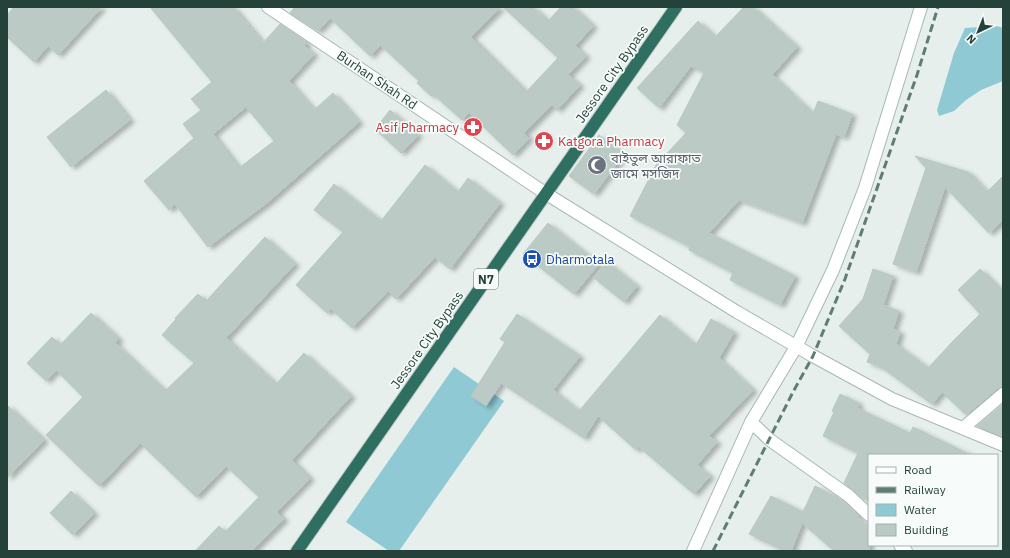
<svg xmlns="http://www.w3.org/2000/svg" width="1010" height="558" viewBox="0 0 1010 558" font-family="'IBM Plex Sans','Noto Sans Bengali',sans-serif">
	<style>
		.water { fill: #8ec9d4 }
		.building { fill: #bbcac4; stroke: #b8c9c2; fill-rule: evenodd; filter: url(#shadow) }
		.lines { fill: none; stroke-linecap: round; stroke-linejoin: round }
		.minor-casing { stroke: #a8b8b2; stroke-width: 14 }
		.highway-casing { stroke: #c2cac8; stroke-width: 14 }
		.minor { stroke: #fff; stroke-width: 12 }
		.highway { stroke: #2f6f62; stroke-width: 12 }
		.rail { stroke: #5f7d75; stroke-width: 3; stroke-dasharray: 8 4; stroke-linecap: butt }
		.labels { text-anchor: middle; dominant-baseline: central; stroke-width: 3.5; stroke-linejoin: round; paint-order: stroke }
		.shield { fill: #f7fbf9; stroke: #637a73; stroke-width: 1 }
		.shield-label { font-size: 12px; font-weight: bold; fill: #24423a }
		.street-label { font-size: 13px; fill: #24423a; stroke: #f7fbf9 }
		.health-label { font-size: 13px; fill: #be3a42; stroke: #f7fbf9; text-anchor: end }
		.worship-label { font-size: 13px; fill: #5b616d; stroke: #f7fbf9; text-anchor: start }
		.transit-label { font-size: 13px; fill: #164399; stroke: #f7fbf9; text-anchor: start }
	</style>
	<defs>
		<filter id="shadow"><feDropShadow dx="4.5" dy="2.5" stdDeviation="2" flood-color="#0004"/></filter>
	</defs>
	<rect width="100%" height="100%" fill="#e6efeb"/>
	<g class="water">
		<path d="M997,26L1003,28V81L981,90L966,100L954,111L939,116L937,110L954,53L965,28Z"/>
		<path d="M454,367L504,401L399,551H389L346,522Z"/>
	</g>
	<g class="building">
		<path d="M14,7H102L58,55L48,46L34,62L7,37V15Z"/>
		<path d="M150,7H233L263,43L280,24L307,43L304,46L314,54L289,81L314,110L333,93L359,122L267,203L208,247L175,204L169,210L144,181L194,138L183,124L201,110L191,99L212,82ZM246,107L274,141L239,168L213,134Z"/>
		<path d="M295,7H501L471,37L526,92L558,58L503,7H533L548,21L561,7H573L593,26L575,46L586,56L568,75L580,85L557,110L552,105L524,133L529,138L513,155L469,113L462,120L433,94L431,96L417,83L419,81L380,45L370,56L330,18L318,31L290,13Z"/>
		<path d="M744,7H753L797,47L772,75L813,114L818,101L852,114L844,137L836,134L802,223L739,200L709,233L795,276L780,305L730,280L733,273L689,250L690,247L630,216L656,165L686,133L677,125L704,73L691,66L659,108L637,88L698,21L715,37Z"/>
		<path d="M106,90L130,120L71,167L47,137Z"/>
		<path d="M390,110L418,135L401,153L375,129Z"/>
		<path d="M599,135L624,154L594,194L569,176Z"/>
		<path d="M915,156L968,172L987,192L1003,176V220L989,233L945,187L916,272L893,264L926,168Z"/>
		<path d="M425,165L458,192L468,178L500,203L450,269L435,257L396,299L388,291L352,328L331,309L327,313L296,285L343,232L314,210L334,184L381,221Z"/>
		<path d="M548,223L599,264L574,294L523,254Z"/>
		<path d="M265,237L295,264L226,338L276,384L304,353L351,396L292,460L310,478L277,512L284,519L252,551H195L219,526L225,532L259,497L226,466L196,497L140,443L99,486L46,435L83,397L56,370L46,381L27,363L52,337L60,345L91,313L119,339L115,343L165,391L194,363L162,335L176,319L175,318L198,294L206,301Z"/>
		<path d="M607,262L637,286L624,302L594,278Z"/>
		<path d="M873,269L893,276L883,305L899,311L893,329L900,332L896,344L928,368L954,340L980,314L958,290L980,269L1003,292V387L998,388L966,415L942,392L932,404L881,367L867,362L870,354L839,326L863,299Z"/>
		<path d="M517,314L580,356L553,390L579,411L660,315L696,345L711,319L734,332L719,358L753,390L709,436L717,442L697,465L710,476L694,494L639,447L636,450L598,416L584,438L501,383L486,406L471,396L505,342L500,339Z"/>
		<path d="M840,394L859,403L857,408L910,433L913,427L971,455H869V491L865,500L844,483L858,453L823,436L834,412L832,411Z"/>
		<path d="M1003,404V437L977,426Z"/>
		<path d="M7,405L44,440L7,478Z"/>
		<path d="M815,486L837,497L858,515L857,517L869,528V551H834L802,523L791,551H785L749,534L771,496L803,512Z"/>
		<path d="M71,491L94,513L73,535L50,513Z"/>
	</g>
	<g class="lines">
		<defs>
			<g id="minor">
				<path d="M268,7L545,193L737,312L813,356L892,399L1003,445"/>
				<path d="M751,422L770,440L849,496L869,515"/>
				<path d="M963,428L1003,394"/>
				<path d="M900,545L906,551"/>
				<path d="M693,551L751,422L796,347L833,270L865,188L921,7"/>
			</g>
			<path id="highway" d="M297,551L676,7"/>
		</defs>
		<use href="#minor" class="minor-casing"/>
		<use href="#highway" class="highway-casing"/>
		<use href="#minor" class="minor"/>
		<use href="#highway" class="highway"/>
		<path class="rail" d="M713,551L793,392L813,356L845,279L917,75L938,7"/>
	</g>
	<defs>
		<symbol id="pharmacy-disc" viewBox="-11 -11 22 22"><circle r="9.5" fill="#e0444e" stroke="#f7fbf9"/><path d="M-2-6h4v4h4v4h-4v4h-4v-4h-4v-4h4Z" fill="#fff"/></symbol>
		<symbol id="mosque-disc" viewBox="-11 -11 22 22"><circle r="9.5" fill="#6b7280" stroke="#f7fbf9"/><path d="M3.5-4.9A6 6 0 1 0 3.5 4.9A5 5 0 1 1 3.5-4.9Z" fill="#fff"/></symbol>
		<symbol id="bus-disc" viewBox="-11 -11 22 22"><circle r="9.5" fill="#1a4fb4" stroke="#f7fbf9"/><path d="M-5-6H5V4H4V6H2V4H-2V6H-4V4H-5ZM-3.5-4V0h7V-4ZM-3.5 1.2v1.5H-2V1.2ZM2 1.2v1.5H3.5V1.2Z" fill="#fff"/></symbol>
	</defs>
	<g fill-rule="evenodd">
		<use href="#pharmacy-disc" x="462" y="116" width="22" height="22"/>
		<use href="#pharmacy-disc" x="533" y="130" width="22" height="22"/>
		<use href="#mosque-disc" x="586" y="154" width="22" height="22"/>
		<use href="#bus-disc" x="521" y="248" width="22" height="22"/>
	</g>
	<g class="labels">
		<rect class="shield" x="474" y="269" width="24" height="20" rx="3"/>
		<g class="shield-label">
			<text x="486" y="279">N7</text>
		</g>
		<g class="street-label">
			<text transform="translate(612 74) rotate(-55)">Jessore City Bypass</text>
			<text transform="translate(377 80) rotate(34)">Burhan Shah Rd</text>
			<text transform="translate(427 340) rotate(-55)">Jessore City Bypass</text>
		</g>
		<g class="health-label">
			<text x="459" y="127">Asif Pharmacy</text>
			<text x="558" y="141" text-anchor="start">Katgora Pharmacy</text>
		</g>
		<g class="worship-label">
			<text x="611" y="158">বাইতুল আরাফাত<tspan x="611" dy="15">জামে মসজিদ</tspan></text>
		</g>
		<g class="transit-label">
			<text x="546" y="259">Dharmotala</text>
		</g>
	</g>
	<rect width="1010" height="558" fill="none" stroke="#24423a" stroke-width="16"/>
	<rect x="868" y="454" width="130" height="92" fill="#f7fbf9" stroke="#a3b1ad"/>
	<rect x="876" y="467" width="20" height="6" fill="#ffffff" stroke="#a3b1ad"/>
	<text x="904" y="474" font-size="12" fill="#24423a">Road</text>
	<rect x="876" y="487" width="20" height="6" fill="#5f7d75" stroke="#a3b1ad"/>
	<text x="904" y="494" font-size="12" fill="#24423a">Railway</text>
	<rect x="876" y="504" width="20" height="12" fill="#8ec9d4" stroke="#a3b1ad"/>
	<text x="904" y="514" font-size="12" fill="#24423a">Water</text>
	<rect x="876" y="524" width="20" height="12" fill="#bbcac4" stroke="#a3b1ad"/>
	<text x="904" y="534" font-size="12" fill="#24423a">Building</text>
	<g transform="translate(978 32) rotate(223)" stroke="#f7fbf9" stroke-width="3" paint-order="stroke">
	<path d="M0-3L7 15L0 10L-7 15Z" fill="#24423a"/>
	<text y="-6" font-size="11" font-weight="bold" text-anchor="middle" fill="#24423a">N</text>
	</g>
</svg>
